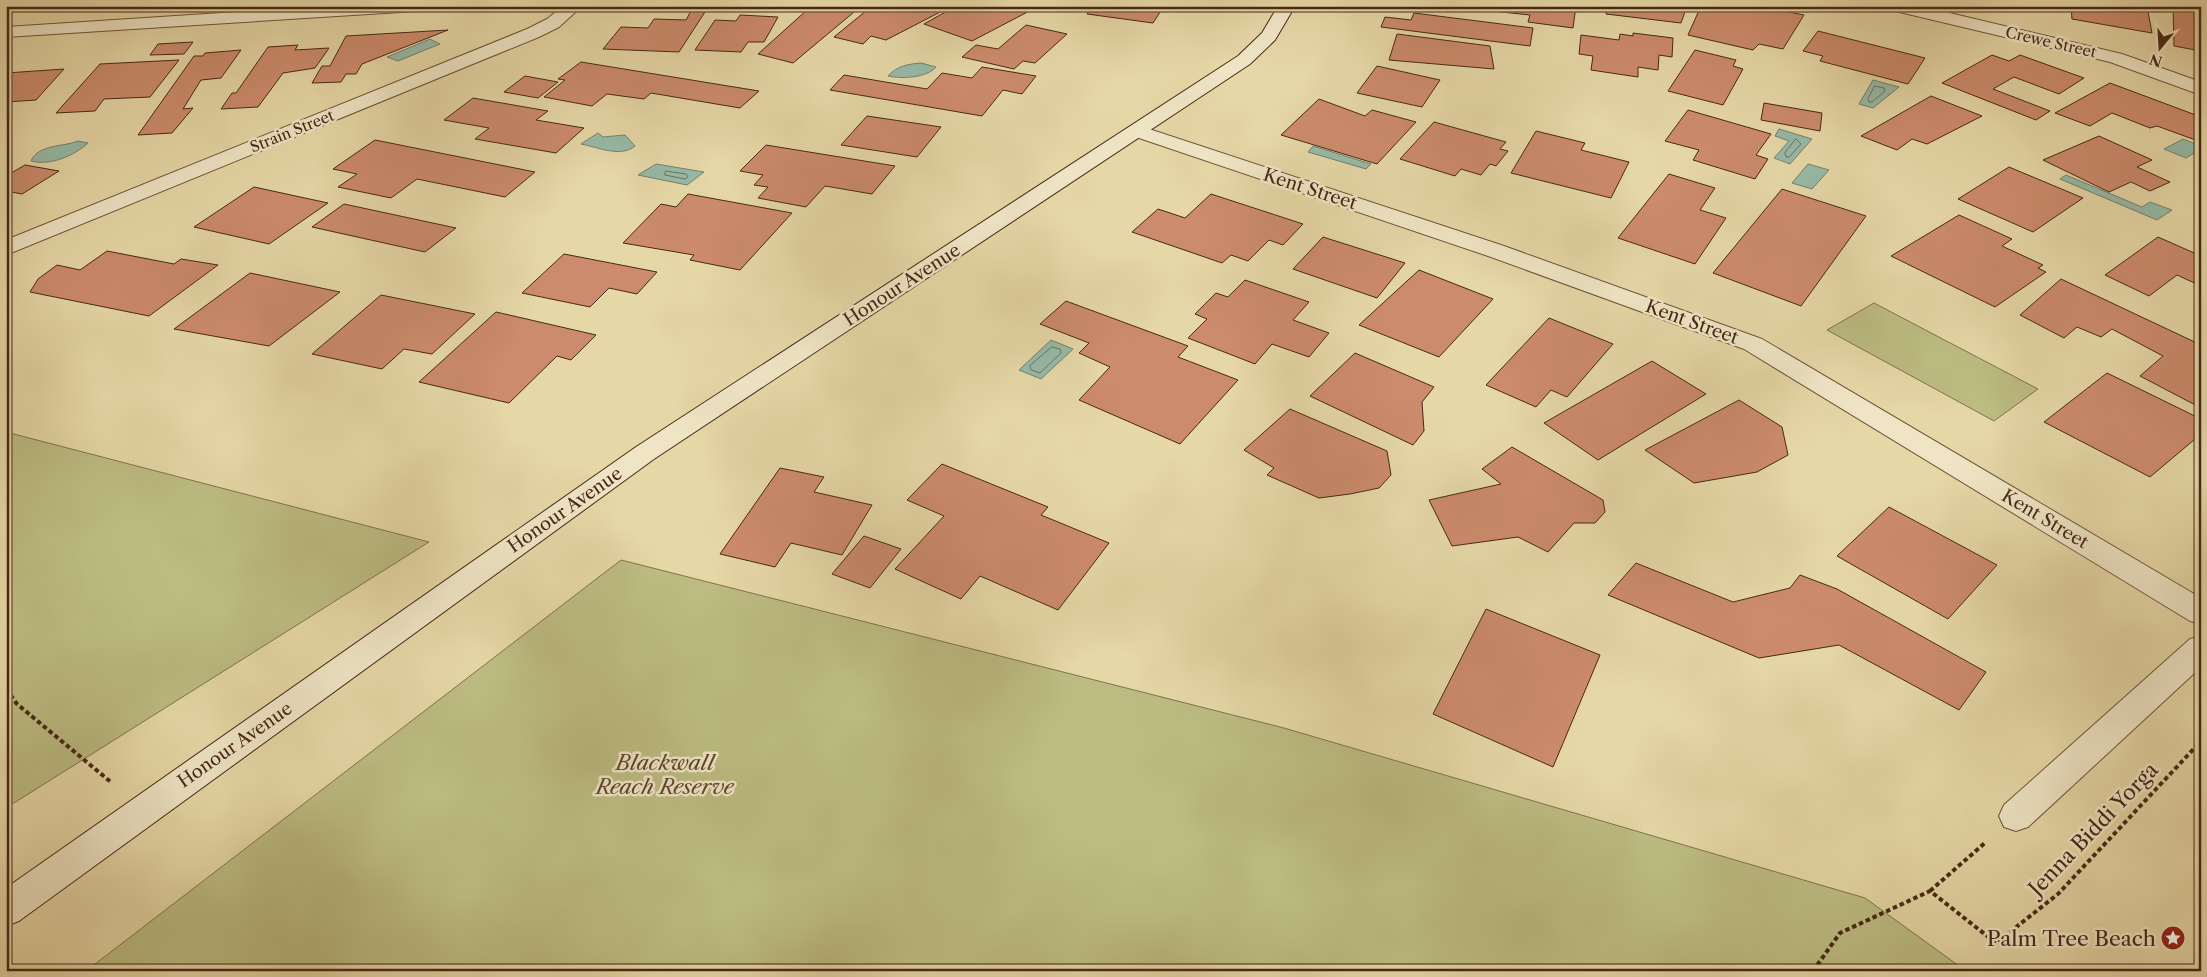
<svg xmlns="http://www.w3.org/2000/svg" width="2207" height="977" viewBox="0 0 2207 977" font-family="'Libre Caslon Text',serif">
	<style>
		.green { fill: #bcbc82; stroke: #82724c }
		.water { fill: #96baa7; stroke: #76806d }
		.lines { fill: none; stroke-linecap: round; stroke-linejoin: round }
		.shore { stroke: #6e715e; stroke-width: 1 }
		.building { fill: #cc8b6c; stroke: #472816 }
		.street-casing { stroke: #6f543a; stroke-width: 2 }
		.secondary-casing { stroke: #472816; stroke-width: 2 }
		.path { stroke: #472816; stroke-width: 4; stroke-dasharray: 4.5 3; stroke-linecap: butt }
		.street { fill: #efe5c5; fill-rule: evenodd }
		.secondary { fill: #efe5c5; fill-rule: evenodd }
		.labels { text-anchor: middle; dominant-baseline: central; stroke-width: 5; stroke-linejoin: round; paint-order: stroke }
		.far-street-label { font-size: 15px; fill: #472816; stroke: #efe5c5 }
		.street-label { font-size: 18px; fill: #472816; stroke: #efe5c5 }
		.near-park-label { font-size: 21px; font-style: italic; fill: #5e462c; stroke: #efe5c5 }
		.near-street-label { font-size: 21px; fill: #472816; stroke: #efe5c5 }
		.near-poi-label { font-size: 21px; fill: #472816; stroke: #efe5c5; text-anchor: end }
	</style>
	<rect width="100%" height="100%" fill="#e6d7a6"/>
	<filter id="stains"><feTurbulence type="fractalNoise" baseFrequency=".004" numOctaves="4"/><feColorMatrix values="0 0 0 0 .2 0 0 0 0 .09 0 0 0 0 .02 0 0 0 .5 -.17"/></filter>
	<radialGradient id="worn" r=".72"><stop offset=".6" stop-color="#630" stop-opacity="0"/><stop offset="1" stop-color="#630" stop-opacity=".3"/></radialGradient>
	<g class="green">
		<path d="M1874,303L2038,389L1994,421L1827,330Z"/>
		<path d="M6,432L429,542L6,808Z"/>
		<path d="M621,560L1284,728L1865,898L1966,971H86Z"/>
	</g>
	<g class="water">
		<path d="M430,39L440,44L398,61L387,57Z"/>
		<path d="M921,63L936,67C927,78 901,79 888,76C897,66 908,64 921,63Z"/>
		<path d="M1873,80L1899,87L1873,108L1859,104Z"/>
		<path d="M1779,129L1812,139L1790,164L1774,158L1789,141L1775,136Z"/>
		<path d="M598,133L603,137L625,135L635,146C621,158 597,147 581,144Z"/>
		<path d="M2183,139L2201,146V149L2186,158L2164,149Z"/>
		<path d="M78,141L88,143C74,156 50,166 31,161C38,144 64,147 78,141Z"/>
		<path d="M1313,146L1371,164L1366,169L1308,152Z"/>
		<path d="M656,164L704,172L687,185L638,175Z"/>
		<path d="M1808,164L1829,170L1812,189L1792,183Z"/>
		<path d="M2066,175L2142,207L2150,202L2172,210L2157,220L2060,179Z"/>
		<path d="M1051,340L1073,349L1041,379L1019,370Z"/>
	</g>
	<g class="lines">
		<g class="shore">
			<path d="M1875,86L1884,88L1885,91L1872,102H1869L1868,99Z"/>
			<path d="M1796,139L1801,144L1789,157H1786L1785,153Z"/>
			<path d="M666,171L686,174L688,177L685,179L665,175Z"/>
			<path d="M1052,347L1060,349L1061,353L1040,373L1031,370L1030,366Z"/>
		</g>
	</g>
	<g class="building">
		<path d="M829,6L860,7L793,63L758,54L808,9L824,10Z"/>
		<path d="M872,6H886L905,10L909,6H921L944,10L886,40L871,36L863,44L834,37Z"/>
		<path d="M956,6H1039L972,41L924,24Z"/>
		<path d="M1093,6H1164L1153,23L1087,14Z"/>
		<path d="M1492,6H1576L1573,28L1528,22L1530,15L1492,11Z"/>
		<path d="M1607,6H1687L1681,23L1606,14Z"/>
		<path d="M1701,6H1758L1804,15L1783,49L1759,44L1753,50L1688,35Z"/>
		<path d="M2071,6H2147L2152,33L2072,19Z"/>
		<path d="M2173,6L2201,9V51L2174,46Z"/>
		<path d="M691,11L705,12L679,52L603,49L621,27L648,28L654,19L686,20Z"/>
		<path d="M1414,13L1533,28L1530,46L1381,27L1385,17L1411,20Z"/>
		<path d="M740,15L778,17L764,42H748L741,52L695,50L715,20L736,21Z"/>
		<path d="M1026,25L1067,34L1035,63L1023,61L1014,69L962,57L976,45L998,49Z"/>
		<path d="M448,30L362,64L356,74H346L341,82L312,83L322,66H330L346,36Z"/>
		<path d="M1818,31L1925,58L1908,84L1820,61L1823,56L1803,51Z"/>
		<path d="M1633,33L1673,38L1672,57L1659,55L1658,70L1638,67V77L1591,70L1593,56L1579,54L1581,35L1619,40L1620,34L1633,36Z"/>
		<path d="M1397,34L1490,46L1494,69L1389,60Z"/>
		<path d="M193,42L184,54L150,55L158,44Z"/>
		<path d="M298,45L295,50L329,48L315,68L283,73L258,107L221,109L232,93H236L268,47Z"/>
		<path d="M241,50L221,78L201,80L183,109L193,108L172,133L138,135L194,56H203L205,53Z"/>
		<path d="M1695,50L1736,60L1733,66L1743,69L1723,105L1668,91Z"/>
		<path d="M1992,55L2009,61L2020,55L2084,78L2059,94L2014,77L1993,89L2050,111L2036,120L1942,83Z"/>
		<path d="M179,60L150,97L104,99L95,111L56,113L100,64Z"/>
		<path d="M581,62L759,91L740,108L651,93L644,99L607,94L592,106L544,97L565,80L558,79Z"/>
		<path d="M1377,66L1440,80L1422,107L1357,93Z"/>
		<path d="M982,67L1036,76L1022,94L1003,90L982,116L830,90L844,75L927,89L942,73L972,78Z"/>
		<path d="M64,69L36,100L6,102V73Z"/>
		<path d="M525,76L558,82L538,98L504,92Z"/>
		<path d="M2110,83L2201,117V142L2157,126L2150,128L2112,113L2090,126L2055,113Z"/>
		<path d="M1931,96L1982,116L1927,144L1912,139L1897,150L1861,136Z"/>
		<path d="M473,98L548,111L536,120L584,128L556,153L475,139L489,128L444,120Z"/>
		<path d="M1319,99L1365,116L1372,110L1416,122L1377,164L1281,135Z"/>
		<path d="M1764,103L1822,113L1820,131L1761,120Z"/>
		<path d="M1688,110L1771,134L1756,155L1768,159L1755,179L1693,160L1699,150L1665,141Z"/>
		<path d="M867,116L941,127L917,157L841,145Z"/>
		<path d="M1434,122L1506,142L1500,149L1508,151L1496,166L1490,164L1481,175L1461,169L1455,176L1400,159Z"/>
		<path d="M1536,131L1585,143L1581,150L1629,162L1611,198L1511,173Z"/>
		<path d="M2099,136L2152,160L2137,167L2170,182L2150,191L2131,182L2109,192L2043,160Z"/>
		<path d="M375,140L535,172L505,197L417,179L391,198L338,187L357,174L333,169Z"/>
		<path d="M766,145L895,166L872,194L825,186L806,207L758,198L768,187L754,185L763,175L740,171Z"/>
		<path d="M25,165L59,171L22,194L6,191V176Z"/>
		<path d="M2009,167L2083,198L2033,232L1958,199Z"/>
		<path d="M1669,174L1715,188L1700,210L1726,218L1695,264L1618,238Z"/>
		<path d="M254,187L328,203L269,244L194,227Z"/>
		<path d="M1782,189L1866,216L1801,306L1713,273Z"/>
		<path d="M688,194L792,213L740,270L690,260L694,255L623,243L661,204L676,207Z"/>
		<path d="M1211,194L1303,224L1283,245L1269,240L1248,261L1231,255L1222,263L1132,232L1158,209L1185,218Z"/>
		<path d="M344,204L456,228L425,252L312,227Z"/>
		<path d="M1959,215L2012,239L2002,246L2043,265L2038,268L2046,272L1995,307L1891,256Z"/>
		<path d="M1323,237L1405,263L1377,298L1293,269Z"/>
		<path d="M2158,237L2201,256V286L2177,275L2149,296L2105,275Z"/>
		<path d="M107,251L174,264L181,259L218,265L149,316L30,292L38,279L57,265L80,270Z"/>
		<path d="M564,254L657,272L637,294L609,288L590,307L522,293Z"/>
		<path d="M1419,270L1493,299L1439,357L1359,325Z"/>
		<path d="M250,273L340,292L269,346L174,329Z"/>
		<path d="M2061,279L2201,345V408L2140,376L2163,356L2112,329L2101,337L2077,327L2064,338L2020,315Z"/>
		<path d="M1245,280L1309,302L1293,320L1329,333L1309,357L1272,344L1255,364L1188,338L1207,319L1195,314L1216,293L1228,297Z"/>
		<path d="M381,295L475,314L432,354L404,349L382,369L312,354Z"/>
		<path d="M1066,301L1188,346L1178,357L1238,380L1180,444L1079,400L1110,367L1079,353L1089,343L1040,324Z"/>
		<path d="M496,312L596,335L571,360L557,356L509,403L419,382Z"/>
		<path d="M1549,318L1613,344L1567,397L1551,390L1536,407L1486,385Z"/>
		<path d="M1355,353L1434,387L1422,402L1424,431L1413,445L1310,396Z"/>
		<path d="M1652,361L1706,394L1598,460L1544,423Z"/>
		<path d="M2107,373L2201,419V434L2150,477L2044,422Z"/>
		<path d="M1739,400L1782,427L1788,455L1757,472L1694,483L1645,450Z"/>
		<path d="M1290,409L1387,451L1391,475L1379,488L1350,494L1319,498L1267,475L1274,468L1244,450Z"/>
		<path d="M1512,447L1603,500L1605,512L1595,523H1574L1548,552L1518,537L1452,546L1429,500L1501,484L1482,469Z"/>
		<path d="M942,464L1048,507L1041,515L1109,543L1058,610L980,576L961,599L895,569L944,516L907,500Z"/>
		<path d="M780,468L824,477L814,492L872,505L842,555L791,543L775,567L720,554Z"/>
		<path d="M1889,507L1997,565L1948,619L1837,556Z"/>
		<path d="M864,536L901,549L870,588L832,574Z"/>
		<path d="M1636,563L1733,602L1790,588L1800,575L1837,589L1986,672L1959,710L1839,645L1759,658L1608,595Z"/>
		<path d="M1486,609L1600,655L1553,767L1433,714Z"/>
	</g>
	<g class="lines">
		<defs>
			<g id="street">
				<path d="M331,6H425L423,10L417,11L6,37V27Z"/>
				<path d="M563,6H582L559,27L539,37L6,255V240L527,29L547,19Z"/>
				<path d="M1889,6H1920L2122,54L2201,82V95L2110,62L1891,10Z"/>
				<path d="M1137,125L1504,246L1762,339L2201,598V624L2190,621L1744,349L1488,256L1130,135L1127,131L1130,127Z"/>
				<path d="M2201,636V667L2028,827L2016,831L2004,827L1999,816L2004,805L2190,639Z"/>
			</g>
			<path id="secondary" d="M1278,6H1295L1275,40L1250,64L654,459L19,921L6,926V888L636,447L1238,56L1262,33Z"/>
		</defs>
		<use href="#street" class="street-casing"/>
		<use href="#secondary" class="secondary-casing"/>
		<g class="path">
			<path d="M6,689L17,704L112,783"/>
			<path d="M1930,891L1986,842"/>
			<path d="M1813,971L1840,933L1930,891L1996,943L2058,894L2201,741"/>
		</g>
		<use href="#street" class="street"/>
		<use href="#secondary" class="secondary"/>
	</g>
	<defs>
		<symbol id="sight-disc" viewBox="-11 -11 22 22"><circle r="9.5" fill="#8f2418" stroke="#efe5c5"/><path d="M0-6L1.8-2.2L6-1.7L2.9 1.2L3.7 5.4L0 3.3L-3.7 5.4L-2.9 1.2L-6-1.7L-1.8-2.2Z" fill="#fff"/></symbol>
	</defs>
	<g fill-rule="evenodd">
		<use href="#sight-disc" x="2159" y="924" width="28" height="28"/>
	</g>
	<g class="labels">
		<g class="far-street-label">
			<text transform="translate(2051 42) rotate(13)">Crewe Street</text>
			<text transform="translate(292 131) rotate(-22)">Strain Street</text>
		</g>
		<g class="street-label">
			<text transform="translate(1310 189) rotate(18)">Kent Street</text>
			<text transform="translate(902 285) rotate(-33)">Honour Avenue</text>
			<text transform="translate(1692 322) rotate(20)">Kent Street</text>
			<text transform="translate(565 510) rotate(-35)">Honour Avenue</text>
			<text transform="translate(2045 519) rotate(31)">Kent Street</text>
			<text transform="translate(235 745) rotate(-35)">Honour Avenue</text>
		</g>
		<g class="near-park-label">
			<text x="665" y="762">Blackwall<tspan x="665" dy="24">Reach Reserve</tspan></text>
		</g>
		<g class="near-street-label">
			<text transform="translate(2093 829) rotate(-46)">Jenna Biddi Yorga</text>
		</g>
		<g class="near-poi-label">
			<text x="2156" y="938">Palm Tree Beach</text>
		</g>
	</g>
	<rect width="2207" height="977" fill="none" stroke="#e6d7a6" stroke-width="25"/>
	<rect x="8" y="8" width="2192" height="962" fill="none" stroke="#472816" stroke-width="2.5"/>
	<rect x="12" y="12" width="2182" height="952" fill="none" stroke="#472816"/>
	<g transform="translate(2160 48) rotate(198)" stroke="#efe5c5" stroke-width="4" paint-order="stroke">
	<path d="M0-4L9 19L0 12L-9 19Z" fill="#472816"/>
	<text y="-8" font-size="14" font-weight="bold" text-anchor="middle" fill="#472816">N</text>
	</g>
	<rect width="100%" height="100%" filter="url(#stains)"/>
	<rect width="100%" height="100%" fill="url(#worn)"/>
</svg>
